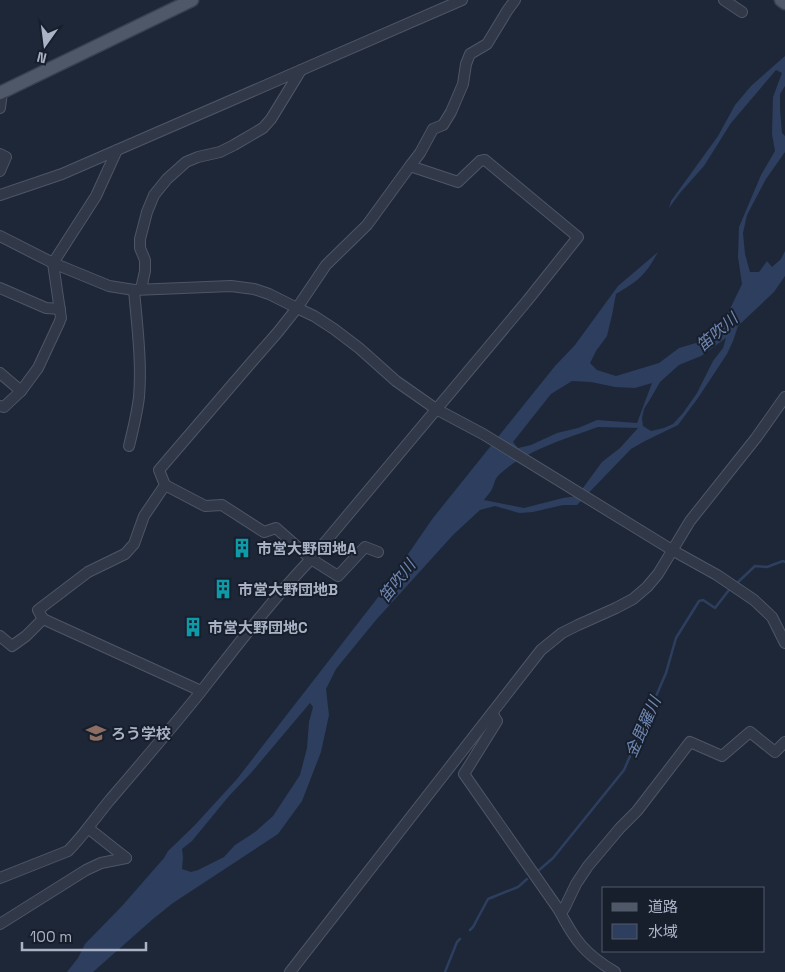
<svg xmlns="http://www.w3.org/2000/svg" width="785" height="972" viewBox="0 0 785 972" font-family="'Space Grotesk','Noto Sans JP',sans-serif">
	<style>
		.water { fill: #2d3e5e; fill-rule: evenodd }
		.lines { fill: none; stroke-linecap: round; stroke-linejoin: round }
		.stream { stroke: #2d3e5e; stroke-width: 2.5 }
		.minor-casing { stroke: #4e5666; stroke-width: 12 }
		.major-casing { stroke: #3a4251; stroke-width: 15 }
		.minor { stroke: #313948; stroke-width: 10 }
		.major { stroke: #4e5869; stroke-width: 12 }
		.labels { text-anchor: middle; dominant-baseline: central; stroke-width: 4; stroke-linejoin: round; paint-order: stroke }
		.poi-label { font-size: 15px; font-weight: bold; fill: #aab3c5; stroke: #171e2c; text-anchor: start }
		.water-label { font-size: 16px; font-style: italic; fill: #6f87b1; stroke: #171e2c }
	</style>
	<rect width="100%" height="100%" fill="#1d2738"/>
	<path class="water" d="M785,56V86L780,94V109L782,133L785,136V152L766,179L747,215L743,233L745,254L750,272H759L767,261L772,267L781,259L785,251V276L774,292L738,326L733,341L727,354L698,398L678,425L645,441L631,449L577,505H563L533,512L519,513L495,506L480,510L453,535L376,620L336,669L326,689L329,715L321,752L302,801L278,834L173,903L153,919L93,972H67L78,958L85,944L122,906L164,858L168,851L194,826L237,779L379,596L433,518L555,366L575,345L618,286L658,252C645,276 638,281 616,294L612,315L607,336L596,351L590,363L597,370L616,376L659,363L679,348L706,340L729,311L742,284L738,257L739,227L761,175L775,151L772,134L773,97L782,73L776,70L731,123L704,166L680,193L669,208L671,201L718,136L735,105L751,86ZM726,338L723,348L713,361L697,393L683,413L673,424L664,428L651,431L643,426L642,418L644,409L652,396L660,382L679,365L701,356ZM572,381L591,382L615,387L635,388L652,383L637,423L597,420L578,428L557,433L531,445L518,448L513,442L551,394ZM598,427L638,428L620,448L602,462L577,496L563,498L524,508L484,500C486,497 489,494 491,491C494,486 494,481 497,477C519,453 567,438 598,427ZM310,703L313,707L309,722L307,748L300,775L273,816L255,832L235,845L224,857L198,870L191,872L182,869L183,858L182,849L192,841L229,796L251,773Z"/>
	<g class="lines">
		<g class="stream">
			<path d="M737,583L755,566L767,567L783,561L785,562"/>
			<path d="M538,871L553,858L624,770L666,673L676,638L699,601L703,600L715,608L729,590"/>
			<path d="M470,930L473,927L488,899L518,887L527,879"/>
			<path d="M445,972L457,942L460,939"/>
		</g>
		<defs>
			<g id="minor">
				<path d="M724,0L742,12"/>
				<path d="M0,108L2,92"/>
				<path d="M0,154L6,157L0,171"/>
				<path d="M0,195L62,174L462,0"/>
				<path d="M0,236L53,263L109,286L134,290L231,286L254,289L269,294L297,308L314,316L334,329L359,348L396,381L436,409L483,434L672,550L717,575L754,600L772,617L785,643"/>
				<path d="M0,288L46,308L60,309"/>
				<path d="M141,289L145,271V260L140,248V239L147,212L154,195L167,179L186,162L198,157L220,152L234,145L263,128L271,119L301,70"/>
				<path d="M0,373L21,391"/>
				<path d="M0,406L4,407L21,391L38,368L59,323L61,318L53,263L96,196L117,150"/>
				<path d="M129,446C133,430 137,414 139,397C142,362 137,325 134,290"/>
				<path d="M165,485L205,506L222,505L264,532L276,528L311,559L338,576L365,547L378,552"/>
				<path d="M43,619L201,691"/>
				<path d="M0,636L12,646L26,636L43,619L38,610L88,572L125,554L134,544L144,516L165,485L159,470L250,364L278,332L297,308L326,265L367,225L410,166L420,153L433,129L443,125L451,112L463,84L466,64L470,54L487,44L507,11L515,0"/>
				<path d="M492,713L497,721L464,774L559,910C575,941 585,954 615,972"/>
				<path d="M88,828L126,858"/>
				<path d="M0,878L68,851C83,836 95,818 109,801C139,766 170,730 199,694C235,648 271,601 311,559L527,301L578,237L485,160L480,161L458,182L410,166"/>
				<path d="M559,910L564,909L576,884L588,866L620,828L637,811L690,742L722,756L750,732L775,752L785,742"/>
				<path d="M0,924L86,870L101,863L126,858"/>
				<path d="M290,972L541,650L562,633L578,625L616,608L633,599L647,587L658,574L690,521L756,438L785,397"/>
			</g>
			<g id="major">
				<path d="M781,0L785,3"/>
				<path d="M0,93L192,0"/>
			</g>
		</defs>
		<use href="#minor" class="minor-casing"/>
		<use href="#major" class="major-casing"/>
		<use href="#minor" class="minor"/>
		<use href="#major" class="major"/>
	</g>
	<defs>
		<symbol id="building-bare" viewBox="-9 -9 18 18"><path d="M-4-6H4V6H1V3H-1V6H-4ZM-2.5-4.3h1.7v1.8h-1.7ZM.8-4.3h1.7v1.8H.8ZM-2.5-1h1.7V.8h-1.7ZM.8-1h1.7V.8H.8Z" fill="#0f9aa8" stroke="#171e2c" stroke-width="2.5" paint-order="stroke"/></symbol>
		<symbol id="school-bare" viewBox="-9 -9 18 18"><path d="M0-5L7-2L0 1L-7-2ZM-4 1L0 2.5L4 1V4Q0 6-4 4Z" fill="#8d6e63" stroke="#171e2c" stroke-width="2.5" paint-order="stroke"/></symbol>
	</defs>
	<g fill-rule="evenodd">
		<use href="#building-bare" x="228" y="534" width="28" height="28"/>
		<use href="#building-bare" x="209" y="575" width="28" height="28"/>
		<use href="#building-bare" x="179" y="613" width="28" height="28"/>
		<use href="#school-bare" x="82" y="719" width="28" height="28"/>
	</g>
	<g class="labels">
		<g class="poi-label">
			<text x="257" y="548">市営大野団地A</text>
			<text x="238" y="589">市営大野団地B</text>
			<text x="208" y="627">市営大野団地C</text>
			<text x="111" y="733">ろう学校</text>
		</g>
		<g class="water-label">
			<text transform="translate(717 332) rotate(-41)">笛吹川</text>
			<text transform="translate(397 581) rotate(-52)">笛吹川</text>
			<text transform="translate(643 727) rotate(-66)">金毘羅川</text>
		</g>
	</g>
	<rect x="602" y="887" width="162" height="65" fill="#171e2c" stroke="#525a69"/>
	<rect x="612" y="903" width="25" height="8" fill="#4e5869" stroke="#525a69"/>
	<text x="648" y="912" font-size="15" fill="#aab3c5">道路</text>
	<rect x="612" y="924" width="25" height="15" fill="#2d3e5e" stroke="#525a69"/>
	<text x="648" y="937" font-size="15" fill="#aab3c5">水域</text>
	<g transform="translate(45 45) rotate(194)" stroke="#171e2c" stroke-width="4" paint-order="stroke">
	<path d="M0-4L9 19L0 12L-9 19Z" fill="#aab3c5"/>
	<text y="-8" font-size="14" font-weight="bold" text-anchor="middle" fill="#aab3c5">N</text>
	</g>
	<path d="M22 942v8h124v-8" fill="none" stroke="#aab3c5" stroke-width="2.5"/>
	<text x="30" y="942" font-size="15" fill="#aab3c5" stroke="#171e2c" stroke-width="4" paint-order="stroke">100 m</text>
</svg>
